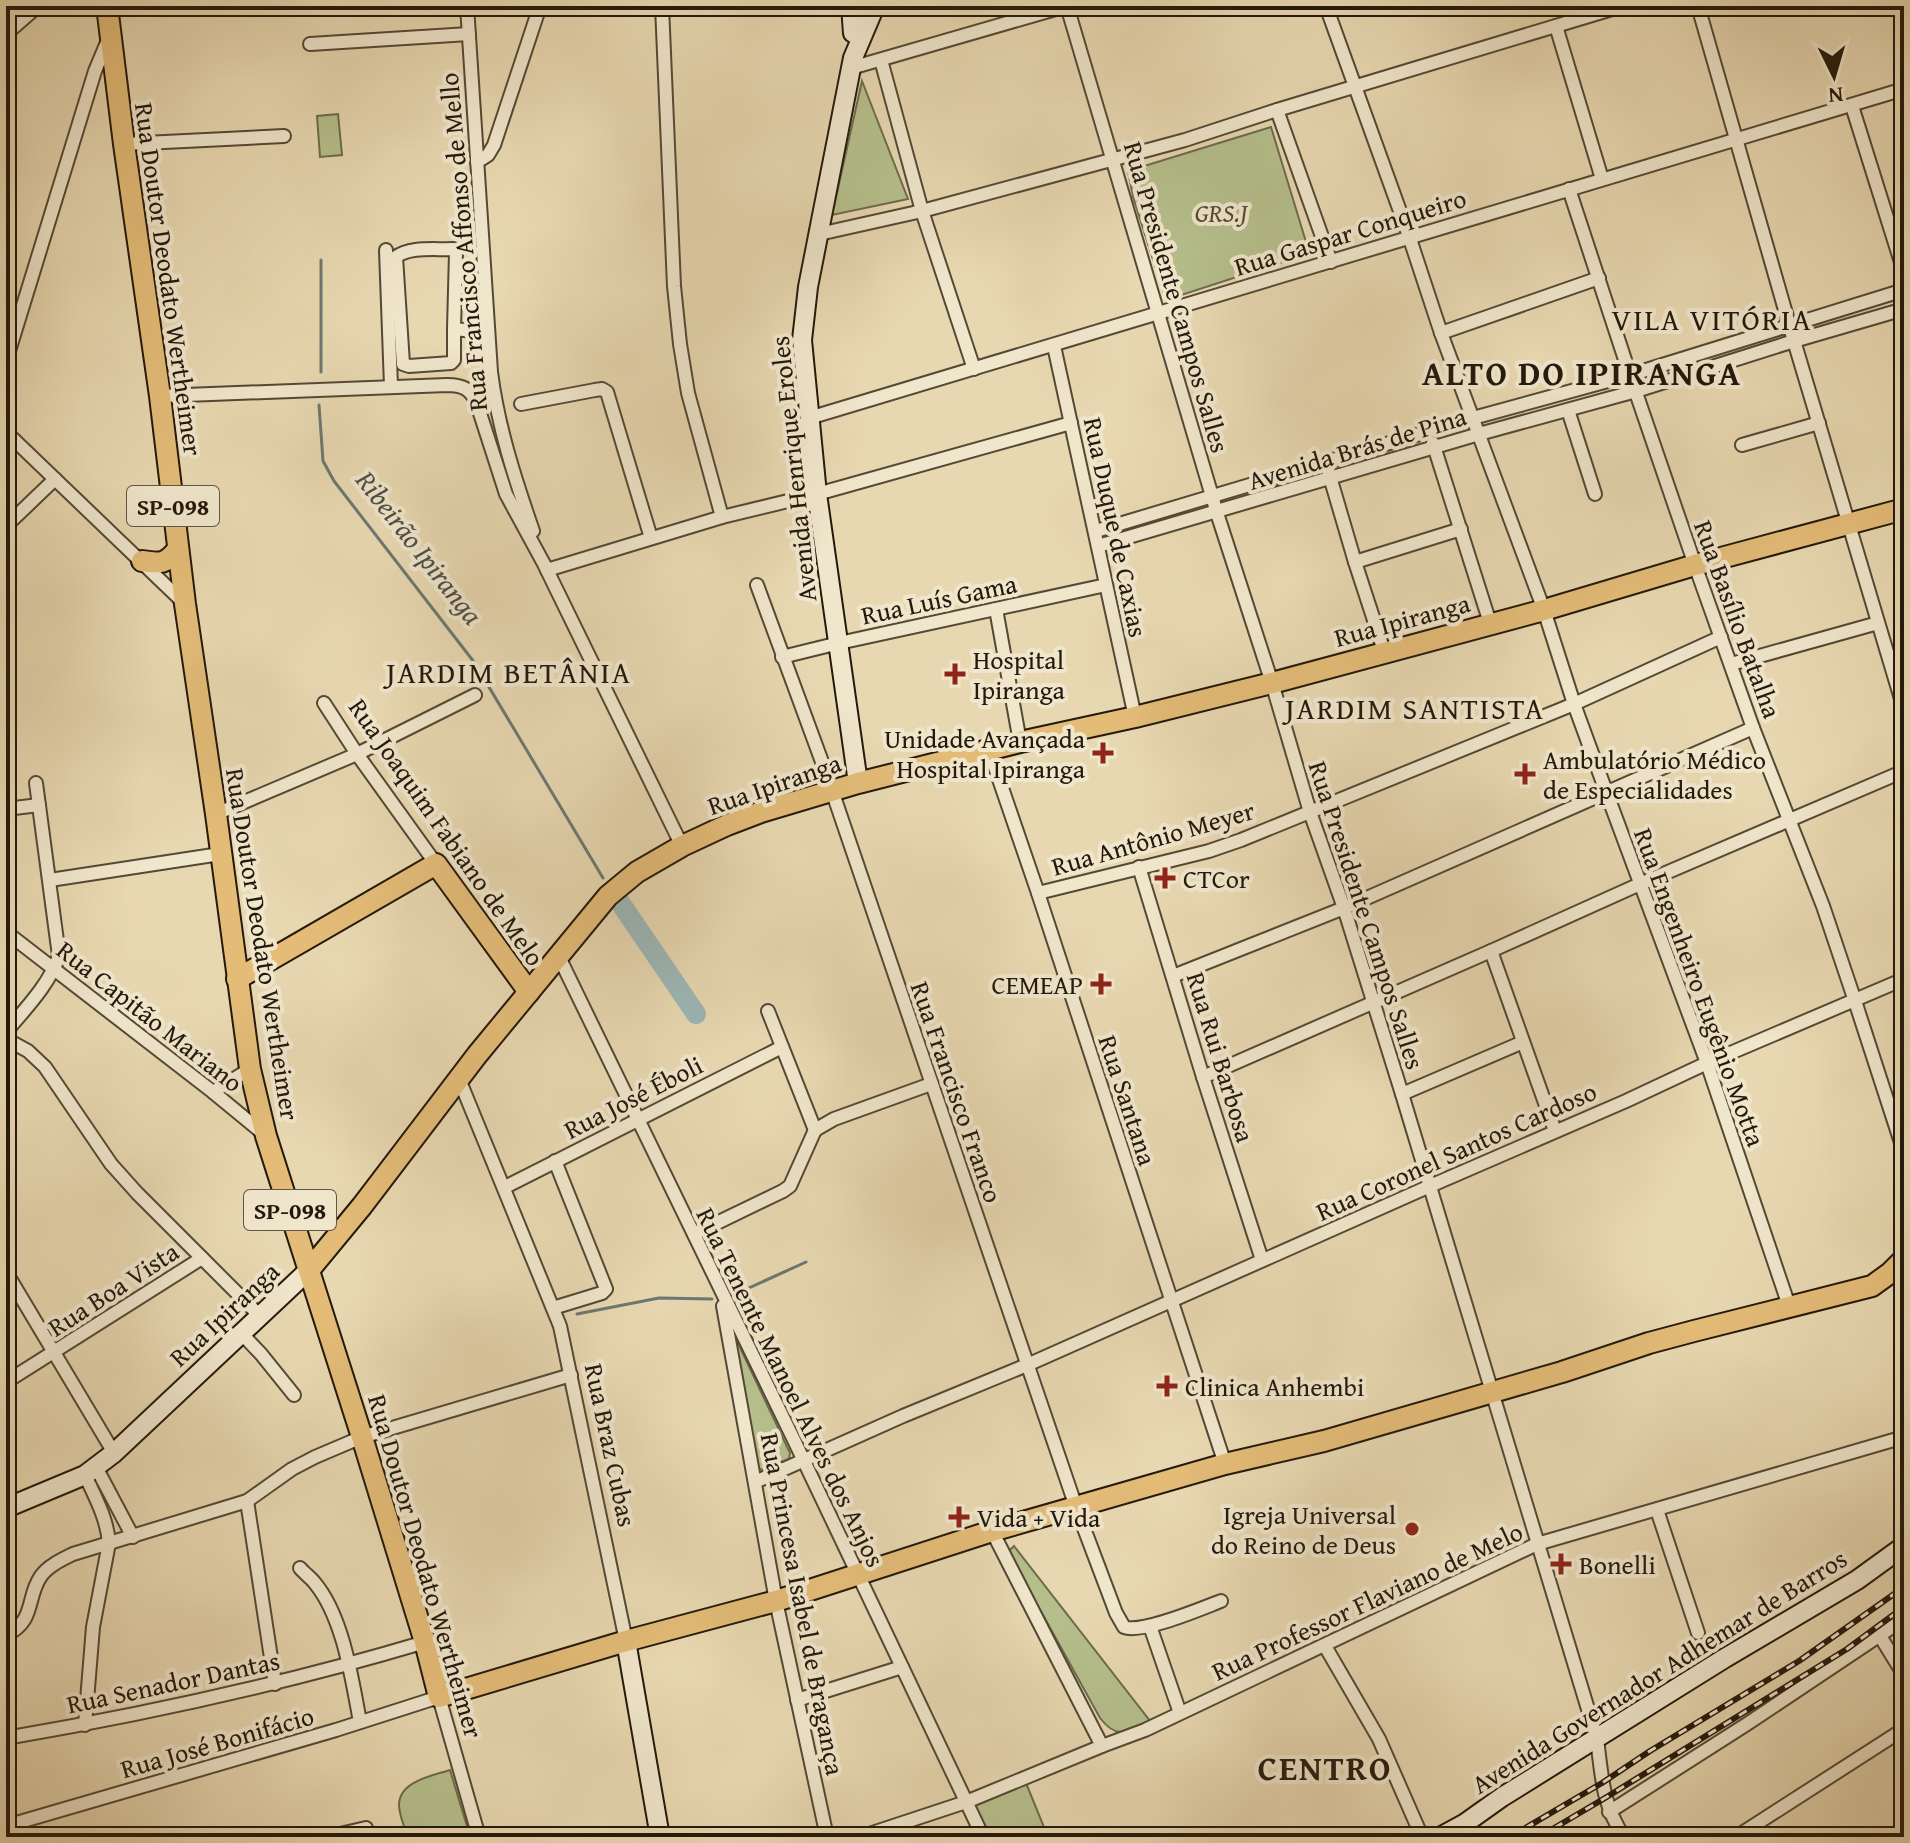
<svg xmlns="http://www.w3.org/2000/svg" width="1910" height="1843" viewBox="0 0 1910 1843" font-family="'Gentium Book Plus',serif">
	<style>
		.green { fill: #b5bf8c; stroke: #6c6c4c; stroke-width: 2 }
		.lines { fill: none; stroke-linecap: round; stroke-linejoin: round }
		.stream { stroke: #6c7873; stroke-width: 3 }
		.river { stroke: #9cb7b8; stroke-width: 20 }
		.minor-casing { stroke: #544935; stroke-width: 16 }
		.secondary-casing { stroke: #23190c; stroke-width: 22 }
		.primary-casing { stroke: #23190c; stroke-width: 24 }
		.minor { stroke: #f0e6cc; stroke-width: 12 }
		.secondary { stroke: #f0e6cc; stroke-width: 18 }
		.primary { stroke: #e4bc78; stroke-width: 20 }
		.rail-casing { stroke: #23190c; stroke-width: 6 }
		.rail { stroke: #f0e6cc; stroke-width: 3; stroke-dasharray: 9; stroke-linecap: butt }
		.poi-dot { fill: #8f2418; stroke: #f0e6cc; stroke-width: 3 }
		.labels { text-anchor: middle; dominant-baseline: central; stroke-width: 8; stroke-linejoin: round; paint-order: stroke }
		.shield { fill: #f0e6cc; stroke: #605646; stroke-width: 2 }
		.shield-label { font-size: 24px; font-weight: bold; fill: #23190c }
		.park-label { font-size: 26px; font-style: italic; fill: #4f4b32; stroke: #f0e6cc }
		.street-label { font-size: 26px; fill: #23190c; stroke: #f0e6cc }
		.poi-label { font-size: 26px; fill: #23190c; stroke: #f0e6cc; text-anchor: start }
		.water-label { font-size: 28px; font-style: italic; fill: #4d5048; stroke: #f0e6cc }
		.quarter-label { font-size: 30px; letter-spacing: 2px; fill: #23190c; stroke: #f0e6cc }
		.district-label { font-size: 34px; font-weight: bold; letter-spacing: 2px; fill: #23190c; stroke: #f0e6cc }
	</style>
	<rect width="100%" height="100%" fill="#e8d8b1"/>
	<filter id="stains"><feTurbulence type="fractalNoise" baseFrequency=".0025" numOctaves="4"/><feColorMatrix values="0 0 0 0 .2 0 0 0 0 .09 0 0 0 0 .02 0 0 0 .5 -.17"/></filter>
	<radialGradient id="worn" r=".72"><stop offset=".6" stop-color="#630" stop-opacity="0"/><stop offset="1" stop-color="#630" stop-opacity=".3"/></radialGradient>
	<g class="green">
		<path d="M862,81L908,199L832,215Z"/>
		<path d="M338,114L342,155L320,157L317,116Z"/>
		<path d="M1271,127L1310,255L1286,261L1166,300L1133,197L1128,171Z"/>
		<path d="M728,1322L790,1453L789,1459L757,1471Z"/>
		<path d="M1014,1546L1150,1721C1128,1732 1118,1741 1100,1718L1008,1552Z"/>
		<path d="M450,1770L469,1833L453,1837H407C405,1827 399,1815 399,1805C399,1781 432,1776 450,1770Z"/>
		<path d="M1026,1783L1048,1837H988L973,1805Z"/>
	</g>
	<g class="lines">
		<g class="stream">
			<path d="M321,260V372"/>
			<path d="M319,405L323,461L334,481L474,662L603,878"/>
			<path d="M740,1292L806,1262"/>
			<path d="M577,1314L659,1298L712,1299"/>
		</g>
		<path class="river" d="M619,901L696,1014"/>
		<defs>
			<g id="minor">
				<path d="M467,6L491,372C498,427 515,479 533,531"/>
				<path d="M662,6L674,286L680,344L688,393L722,517"/>
				<path d="M1067,6L1217,513L1272,683L1310,812L1344,908L1402,1094L1597,1739C1602,1777 1602,1804 1624,1837"/>
				<path d="M1326,6L1410,239L1441,333L1544,610L1574,704L1607,794L1707,1063L1789,1306"/>
				<path d="M1698,6L1789,324L1904,709"/>
				<path d="M107,7L139,6"/>
				<path d="M1556,26L1602,179"/>
				<path d="M6,34L38,6"/>
				<path d="M310,44L469,34"/>
				<path d="M881,60L922,211L974,369"/>
				<path d="M851,68L1066,6"/>
				<path d="M1852,106L1904,272"/>
				<path d="M1277,110L1331,262"/>
				<path d="M124,144L284,136"/>
				<path d="M477,162L488,155L494,145L540,6"/>
				<path d="M1569,189L1630,375L1695,565L1753,728L1823,906L1855,1001L1904,1152"/>
				<path d="M819,234L922,211L1185,140L1277,110L1622,6"/>
				<path d="M386,250L391,386"/>
				<path d="M454,329L456,252L453,249C436,250 410,246 396,257L403,364L409,366L451,363L454,360V329L474,331L488,328"/>
				<path d="M1441,333L1599,278"/>
				<path d="M1054,346L1135,717"/>
				<path d="M6,361L95,71L108,40"/>
				<path d="M160,396L447,385C463,385 471,389 477,404L506,494L544,564L682,846"/>
				<path d="M521,404L595,390L602,389L607,392L651,538"/>
				<path d="M1568,410L1595,494"/>
				<path d="M809,418L1904,89"/>
				<path d="M6,432L183,602"/>
				<path d="M1433,443L1490,623"/>
				<path d="M1742,445L1819,423"/>
				<path d="M1328,470L1355,562L1384,651"/>
				<path d="M6,526L55,479"/>
				<path d="M1096,531L1473,418L1630,375L1904,290"/>
				<path d="M1098,546L1479,434L1636,391L1794,341L1904,309"/>
				<path d="M1355,562L1461,529"/>
				<path d="M547,570L722,517L817,494L1071,423"/>
				<path d="M757,585L825,770L1076,1507L1116,1613L1124,1627C1142,1634 1200,1609 1221,1601"/>
				<path d="M996,609L1020,742"/>
				<path d="M782,657L839,643L1106,585"/>
				<path d="M1731,664L1878,623"/>
				<path d="M324,703L357,754L436,864"/>
				<path d="M989,750L1038,893L1225,1464"/>
				<path d="M6,809L39,805"/>
				<path d="M216,814L357,754L475,695"/>
				<path d="M1139,867L1203,1077L1262,1260"/>
				<path d="M50,880L220,854"/>
				<path d="M1038,893L1209,851L1241,840L1574,704L1721,637"/>
				<path d="M6,932L213,1092L264,1134"/>
				<path d="M1491,951L1555,1131"/>
				<path d="M559,957L794,1440L983,1837"/>
				<path d="M1173,976L1344,908L1753,728"/>
				<path d="M768,1011L815,1130"/>
				<path d="M6,1032C25,1009 49,985 59,956L36,783"/>
				<path d="M6,1039L28,1051L45,1067L111,1164L137,1193L260,1316"/>
				<path d="M1203,1077L1491,951L1640,884L1904,771"/>
				<path d="M459,1079L560,1326L626,1641"/>
				<path d="M213,1092L250,1069"/>
				<path d="M1402,1094L1523,1042"/>
				<path d="M815,1130L834,1119L931,1084"/>
				<path d="M505,1187L782,1047"/>
				<path d="M694,1234L783,1191L790,1186L815,1130"/>
				<path d="M6,1272L114,1453"/>
				<path d="M723,1306L776,1601L827,1837"/>
				<path d="M553,1308L602,1293L606,1289L555,1161"/>
				<path d="M241,1333L261,1354L294,1395"/>
				<path d="M6,1382L202,1258"/>
				<path d="M96,1467L133,1537"/>
				<path d="M85,1475C95,1497 107,1518 109,1543L93,1627L85,1725"/>
				<path d="M755,1482L903,1416L1027,1365L1430,1186L1626,1101L1707,1063L1904,979"/>
				<path d="M247,1501L275,1684"/>
				<path d="M1657,1510L1698,1633"/>
				<path d="M992,1531L1102,1746"/>
				<path d="M300,1568C304,1573 310,1577 314,1582C343,1616 352,1679 360,1722"/>
				<path d="M1150,1626L1180,1713"/>
				<path d="M6,1635C36,1621 26,1597 41,1576C48,1566 61,1560 73,1554L247,1501L292,1469L315,1457L362,1437L571,1375"/>
				<path d="M1880,1636L1904,1675"/>
				<path d="M1325,1646L1379,1739L1422,1837"/>
				<path d="M797,1700L902,1667"/>
				<path d="M6,1738C147,1714 288,1683 425,1642"/>
				<path d="M1609,1812L1747,1724L1904,1619"/>
				<path d="M6,1826L336,1730L439,1697L479,1837"/>
				<path d="M327,1837L366,1828L369,1837"/>
				<path d="M860,1837L966,1802L1102,1746L1145,1730L1537,1544L1904,1437"/>
				<path d="M1736,1837L1904,1729"/>
			</g>
			<g id="secondary">
				<path d="M851,6L853,33"/>
				<path d="M858,783L817,494L802,340L808,287L851,68L853,58L875,6"/>
				<path d="M6,1508L85,1475L114,1453L310,1269"/>
				<path d="M626,1641L660,1837"/>
				<path d="M1440,1837L1464,1824L1502,1797L1725,1658L1857,1580L1904,1546"/>
			</g>
			<g id="primary">
				<path d="M107,6L124,144L160,396L185,604L216,814L250,1069L266,1136L362,1437L425,1642L439,1697L626,1641L776,1601L992,1531L1225,1464L1324,1441L1562,1372L1649,1343L1694,1331L1872,1286L1890,1273L1904,1259"/>
				<path d="M142,561C161,564 166,564 178,549"/>
				<path d="M237,979L436,864L529,992"/>
				<path d="M310,1269L362,1206L477,1055L608,896L637,872L682,846L727,825L761,812L858,783L1020,742L1135,717L1272,683L1544,610L1695,565L1904,509"/>
			</g>
		</defs>
		<use href="#minor" class="minor-casing"/>
		<use href="#secondary" class="secondary-casing"/>
		<use href="#primary" class="primary-casing"/>
		<use href="#minor" class="minor"/>
		<use href="#secondary" class="secondary"/>
		<use href="#primary" class="primary"/>
		<defs>
			<g id="rail">
				<path d="M1510,1837L1602,1783L1650,1751L1799,1661L1904,1587"/>
				<path d="M1539,1837L1605,1798L1847,1649L1904,1607"/>
			</g>
		</defs>
		<use href="#rail" class="rail-casing"/>
		<use href="#rail" class="rail"/>
	</g>
	<g class="poi-dot">
		<path d="M951 662h8v8h8v8h-8v8h-8v-8h-8v-8h8z"/>
		<path d="M1099 741h8v8h8v8h-8v8h-8v-8h-8v-8h8z"/>
		<path d="M1521 762h8v8h8v8h-8v8h-8v-8h-8v-8h8z"/>
		<path d="M1161 866h8v8h8v8h-8v8h-8v-8h-8v-8h8z"/>
		<path d="M1097 972h8v8h8v8h-8v8h-8v-8h-8v-8h8z"/>
		<path d="M1163 1374h8v8h8v8h-8v8h-8v-8h-8v-8h8z"/>
		<path d="M955 1505h8v8h8v8h-8v8h-8v-8h-8v-8h8z"/>
		<circle cx="1412" cy="1529" r="8"/>
		<path d="M1557 1552h8v8h8v8h-8v8h-8v-8h-8v-8h8z"/>
	</g>
	<g class="labels">
		<g class="shield">
			<rect x="127" y="486" width="92" height="40" rx="6"/>
			<rect x="244" y="1190" width="92" height="40" rx="6"/>
		</g>
		<g class="shield-label">
			<text x="173" y="506">SP-098</text>
			<text x="290" y="1210">SP-098</text>
		</g>
		<g class="park-label">
			<text x="1221" y="212">GRS.J</text>
		</g>
		<g class="street-label">
			<text transform="translate(1350 232) rotate(-17)">Rua Gaspar Conqueiro</text>
			<text transform="translate(463 242) rotate(-95)">Rua Francisco Affonso de Mello</text>
			<text transform="translate(169 279) rotate(82)">Rua Doutor Deodato Wertheimer</text>
			<text transform="translate(1177 297) rotate(74)">Rua Presidente Campos Salles</text>
			<text transform="translate(1357 448) rotate(-17)">Avenida Brás de Pina</text>
			<text transform="translate(793 469) rotate(-96)">Avenida Henrique Eroles</text>
			<text transform="translate(1116 527) rotate(78)">Rua Duque de Caxias</text>
			<text transform="translate(939 599) rotate(-12)">Rua Luís Gama</text>
			<text transform="translate(1738 619) rotate(70)">Rua Basílio Batalha</text>
			<text transform="translate(1402 620) rotate(-15)">Rua Ipiranga</text>
			<text transform="translate(774 784) rotate(-19)">Rua Ipiranga</text>
			<text transform="translate(447 832) rotate(55)">Rua Joaquim Fabiano de Melo</text>
			<text transform="translate(1153 838) rotate(-16)">Rua Antônio Meyer</text>
			<text transform="translate(1367 915) rotate(72)">Rua Presidente Campos Salles</text>
			<text transform="translate(263 944) rotate(81)">Rua Doutor Deodato Wertheimer</text>
			<text transform="translate(1700 987) rotate(70)">Rua Engenheiro Eugênio Motta</text>
			<text transform="translate(150 1016) rotate(38)">Rua Capitão Mariano</text>
			<text transform="translate(1221 1057) rotate(73)">Rua Rui Barbosa</text>
			<text transform="translate(957 1092) rotate(71)">Rua Francisco Franco</text>
			<text transform="translate(633 1097) rotate(-27)">Rua José Éboli</text>
			<text transform="translate(1128 1100) rotate(72)">Rua Santana</text>
			<text transform="translate(1456 1151) rotate(-24)">Rua Coronel Santos Cardoso</text>
			<text transform="translate(113 1289) rotate(-33)">Rua Boa Vista</text>
			<text transform="translate(224 1314) rotate(-43)">Rua Ipiranga</text>
			<text transform="translate(791 1387) rotate(64)">Rua Tenente Manoel Alves dos Anjos</text>
			<text transform="translate(611 1445) rotate(78)">Rua Braz Cubas</text>
			<text transform="translate(426 1566) rotate(74)">Rua Doutor Deodato Wertheimer</text>
			<text transform="translate(1367 1601) rotate(-25)">Rua Professor Flaviano de Melo</text>
			<text transform="translate(803 1604) rotate(79)">Rua Princesa Isabel de Bragança</text>
			<text transform="translate(1659 1671) rotate(-32)">Avenida Governador Adhemar de Barros</text>
			<text transform="translate(173 1682) rotate(-12)">Rua Senador Dantas</text>
			<text transform="translate(217 1742) rotate(-16)">Rua José Bonifácio</text>
		</g>
		<g class="poi-label">
			<text x="973" y="659">Hospital<tspan x="973" dy="30">Ipiranga</tspan></text>
			<text x="1085" y="738" text-anchor="end">Unidade Avançada<tspan x="1085" dy="30">Hospital Ipiranga</tspan></text>
			<text x="1543" y="759">Ambulatório Médico<tspan x="1543" dy="30">de Especialidades</tspan></text>
			<text x="1183" y="878">CTCor</text>
			<text x="1083" y="984" text-anchor="end">CEMEAP</text>
			<text x="1185" y="1386">Clinica Anhembi</text>
			<text x="1396" y="1514" text-anchor="end">Igreja Universal<tspan x="1396" dy="30">do Reino de Deus</tspan></text>
			<text x="977" y="1517">Vida + Vida</text>
			<text x="1579" y="1564">Bonelli</text>
		</g>
		<g class="water-label">
			<text transform="translate(420 547) rotate(52)">Ribeirão Ipiranga</text>
		</g>
		<g class="quarter-label">
			<text x="1712" y="319">VILA VITÓRIA</text>
			<text x="509" y="672">JARDIM BETÂNIA</text>
			<text x="1415" y="708">JARDIM SANTISTA</text>
		</g>
		<g class="district-label">
			<text x="1582" y="372">ALTO DO IPIRANGA</text>
			<text x="1325" y="1767">CENTRO</text>
		</g>
	</g>
	<rect width="1910" height="1843" fill="none" stroke="#e8d8b1" stroke-width="32"/>
	<rect x="8" y="8" width="1894" height="1827" fill="none" stroke="#23190c" stroke-width="4"/>
	<rect x="16" y="16" width="1878" height="1811" fill="none" stroke="#23190c" stroke-width="2"/>
	<g transform="translate(1834 76) rotate(175)" stroke="#f0e6cc" stroke-width="6" paint-order="stroke">
	<path d="M0-6L14 30L0 20L-14 30Z" fill="#23190c"/>
	<text y="-12" font-size="22" font-weight="bold" text-anchor="middle" fill="#23190c">N</text>
	</g>
	<rect width="100%" height="100%" filter="url(#stains)"/>
	<rect width="100%" height="100%" fill="url(#worn)"/>
</svg>
